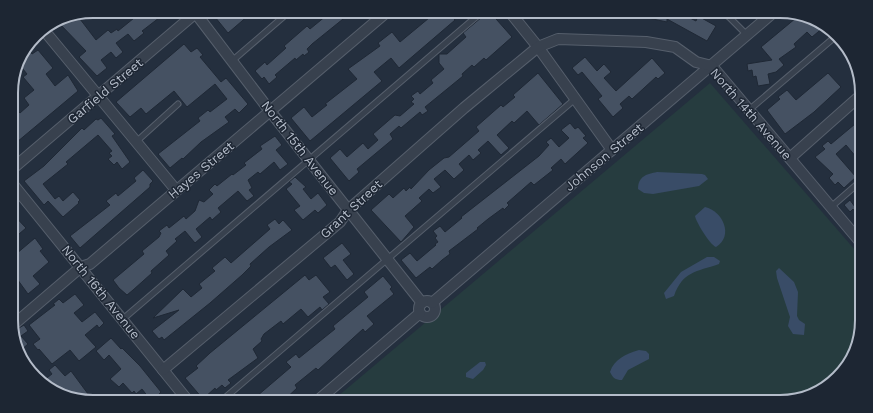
<svg xmlns="http://www.w3.org/2000/svg" width="873" height="413" viewBox="0 0 873 413" font-family="'Work Sans',sans-serif">
	<style>
		.green { fill: #263c3f }
		.water { fill: #394c67 }
		.building { fill: #455162; stroke: #1f2835 }
		.lines { fill: none; stroke-linecap: round; stroke-linejoin: round }
		.service-casing { stroke: #565f6c; stroke-width: 7 }
		.minor-casing { stroke: #565f6c; stroke-width: 12 }
		.service { stroke: #38414e; stroke-width: 5 }
		.minor { stroke: #38414e; stroke-width: 10 }
		.labels { text-anchor: middle; dominant-baseline: central; stroke-width: 3; stroke-linejoin: round; paint-order: stroke }
		.street-label { font-size: 13px; fill: #b4bcc9; stroke: #1d2633 }
		.rim { fill: none; stroke: #b4bcc9; stroke-width: 2 }
	</style>
	<rect width="100%" height="100%" fill="#242f3e"/>
	<path class="green" d="M710,83L862,258V320L856,351L826,388L785,402H331Z"/>
	<g class="water">
		<path d="M657,172L702,174L705,175L708,179L699,186L653,194L644,193L638,189C638,176 647,174 657,172Z"/>
		<path d="M705,207C723,211 734,236 716,247C710,245 696,222 695,216Z"/>
		<path d="M707,257H714L720,261L719,264C696,272 683,271 674,296L666,299L664,293L681,272Z"/>
		<path d="M779,268L794,282L798,292L797,316L799,320L805,324L804,335L793,334L788,326L790,317L777,278L776,271Z"/>
		<path d="M639,350L646,351L649,354V359L628,370L622,380C615,380 613,378 610,372C614,359 626,354 639,350Z"/>
		<path d="M480,362H485L486,365L483,370L473,379L466,377V373Z"/>
	</g>
	<g class="building">
		<path d="M136,11H168L142,31L144,33L134,41L128,34L116,43L123,52L116,58L111,52L101,60L107,68L97,76L79,57L86,51L58,22L64,17L89,12L80,19L96,40L108,30L111,33L117,29L118,31L139,14Z"/>
		<path d="M223,11H246L249,15L228,33L215,17Z"/>
		<path d="M332,11H345L348,15L312,44L307,49L309,52L304,56L303,54L296,60L295,58L275,75L277,77L269,84L264,77L262,79L255,71L265,62L267,65L286,48L284,46L307,26L310,29Z"/>
		<path d="M423,11H447L455,20L399,68L391,58L374,72L382,81L310,141L291,118L304,107L312,117L327,105L325,104L357,79L348,69L380,46L378,43L392,32L400,42L429,18Z"/>
		<path d="M489,11L512,37L486,60L484,58L474,67L472,65L462,74L463,76L425,107L428,111L422,115L420,112L401,128L399,126L390,134L393,139L357,169L359,172L349,181L330,158L340,149L347,157L363,143L368,149L378,140L373,134L395,115L400,116L414,104L411,102L414,99L411,96L418,91L420,94L433,83L431,80L444,69L439,63V54H447L466,37L463,33Z"/>
		<path d="M602,11H676L696,21L698,16L716,26L707,41L667,19V22L648,18H602Z"/>
		<path d="M792,13L811,17L824,27L812,37L807,32L794,44L796,47L779,59L784,65L776,72L768,74L770,84L758,86L756,76L753,77L752,70L748,71L747,64L772,60L761,47L796,18Z"/>
		<path d="M184,44L191,52L197,48L203,55L200,57L221,82L226,78L248,104L239,113L235,109L225,117L229,122L201,142L183,159L182,158L170,168L158,154L200,121L198,118L208,110L210,112L227,99L215,84L187,107L174,91L146,114L141,108L130,117L116,102Z"/>
		<path d="M27,48L32,54L38,50L53,68L46,74L55,86L68,75L78,91L11,147V112L17,110L20,113L29,105L24,98L34,90L23,77L27,74L18,63L19,57Z"/>
		<path d="M585,57L597,71L604,64L611,72L604,78L616,91L652,58L665,73L658,79L656,77L632,99L629,96L620,104L623,108L613,117L598,99L602,96L582,72L578,75L572,68Z"/>
		<path d="M538,73L563,104L539,125L527,111L514,123L512,121L497,135L509,148L501,155L488,141L478,150L481,153L473,160L469,155L459,164L464,170L454,179L445,170L434,179L441,187L433,193L429,189L419,198L422,201L405,216L414,227L401,242L371,210L389,194L393,198L404,188L406,191L410,187L411,189L429,170L444,158L449,157L479,131L476,127L501,105L503,107L515,97L513,95Z"/>
		<path d="M828,73L841,87L814,112L785,134L767,110L780,99L778,97L787,90L796,100Z"/>
		<path d="M101,118L115,134L112,136L130,162L122,169L117,162L114,165L108,159L112,156L109,153L112,151L98,135L66,162L68,164L43,184L55,199L59,196L63,201L73,192L80,200L78,202L79,203L63,217L48,201L44,205L24,181L44,166L82,128L84,130L96,119L98,120Z"/>
		<path d="M861,119V154L857,158L846,145L836,154L856,177L844,188L838,182L835,185L829,178L833,174L815,157L825,149L822,146L828,141L831,144Z"/>
		<path d="M570,123L575,129L578,127L586,136L583,138L588,143L565,164L561,159L551,168L553,170L534,185L531,182L507,203L509,205L504,210L503,208L488,219L477,228L478,229L449,251L450,254L442,260L432,269L430,267L416,278L401,260L410,253L417,261L436,245L435,244L438,242L435,238L437,236L433,231L440,226L445,232L462,218L461,217L539,156L549,145L546,142L551,138L559,147L569,138L561,130Z"/>
		<path d="M275,136L282,145L276,150L288,164L280,170L274,162L260,174L258,172L248,180L252,188L249,190L254,196L247,201L238,191L218,208L221,212L212,220L210,217L196,229L202,237L195,243L185,231L175,239L177,241L166,251L169,255L151,271L152,273L133,290L127,295L119,288L113,280L144,254L142,251L159,237L161,233L159,231L167,225L169,228L184,216L186,219L195,211L199,200L204,202L213,194L209,190L215,184L217,186L232,174L233,175L246,165L244,163L262,149L260,146Z"/>
		<path d="M143,170L153,181L150,184V187L80,248L70,236L110,205L106,201L116,193L118,196L136,181L134,178Z"/>
		<path d="M295,177L306,187L303,189L311,199L318,193L327,205L318,213L315,210L303,220L294,210L300,206L286,189L292,184L289,182Z"/>
		<path d="M850,200L855,207L862,201V219L853,209L850,212L844,205Z"/>
		<path d="M11,212L26,228L12,240V226Z"/>
		<path d="M275,219L279,224L283,220L292,230L269,247L250,264L251,266L242,275L210,303L164,340L162,337L159,339L152,331L179,310L153,318L183,289L191,297L202,288L199,284L215,271L212,268L225,257L231,263L270,229L267,225Z"/>
		<path d="M35,238L43,249L40,251L49,262L33,276L40,284L28,294L12,272V250L16,254Z"/>
		<path d="M342,243L351,254L343,260L354,274L347,280L335,265L331,268L323,258Z"/>
		<path d="M305,275L309,280L316,275L325,286L330,292L323,297L329,304L322,310L320,307L308,317L301,309L283,324L281,321L264,334L261,339L262,341L253,349L258,358L228,380L231,383L225,388L222,385L216,390L215,388L203,399L185,378L198,368L196,366L210,353Z"/>
		<path d="M383,276L392,287L390,289L394,294L367,316L374,324L365,332L363,329L318,370L316,368L295,385L297,388L282,402H250L291,367L286,362L296,354L299,358L335,329L333,326L368,297L364,292Z"/>
		<path d="M75,294L84,305L74,313L82,322L95,312L104,323L99,328L97,325L85,335L96,347L79,361L70,350L52,364L39,349L38,350L33,344L40,339L29,325L55,305L53,304L59,299L63,303Z"/>
		<path d="M24,325L28,331L21,336L28,344L20,351L12,332Z"/>
		<path d="M111,338L121,349L122,348L140,366L161,392L158,395L164,402H152L142,389L136,394L134,391L132,393L123,383L119,387L110,379L121,369L109,355L104,360L96,351Z"/>
		<path d="M55,365L65,376L71,371L94,402L62,396L48,385L44,380L52,374L49,370Z"/>
	</g>
	<g class="lines">
		<defs>
			<g id="service">
				<path d="M719,11L729,17L747,35"/>
				<path d="M232,61L290,11"/>
				<path d="M749,110L836,36"/>
				<path d="M136,142L178,104"/>
				<path d="M831,207L862,180"/>
				<path d="M123,319L483,11"/>
				<path d="M220,402L575,99"/>
			</g>
			<g id="minor">
				<path d="M194,11L270,111L422,303"/>
				<path d="M509,11L538,47L612,150"/>
				<path d="M43,29L176,190"/>
				<path d="M790,158L861,95"/>
				<path d="M11,170L198,11"/>
				<path d="M11,182L189,402"/>
				<circle cx="427" cy="309" r="8"/>
				<path d="M432,303L775,11"/>
				<path d="M12,326L81,267L90,264L388,11"/>
				<path d="M163,370L340,222L348,210L464,108L538,47L558,39L646,42L675,47L696,62L712,66L862,244"/>
				<path d="M316,402L420,313"/>
			</g>
		</defs>
		<use href="#service" class="service-casing"/>
		<use href="#minor" class="minor-casing"/>
		<use href="#service" class="service"/>
		<use href="#minor" class="minor"/>
	</g>
	<g class="labels">
		<g class="street-label">
			<text transform="translate(105 91) rotate(-40)">Garfield Street</text>
			<text transform="translate(751 114) rotate(49)">North 14th Avenue</text>
			<text transform="translate(300 148) rotate(52)">North 15th Avenue</text>
			<text transform="translate(604 157) rotate(-40)">Johnson Street</text>
			<text transform="translate(201 170) rotate(-40)">Hayes Street</text>
			<text transform="translate(351 209) rotate(-43)">Grant Street</text>
			<text transform="translate(101 292) rotate(51)">North 16th Avenue</text>
		</g>
	</g>
	<path d="M0 0H873V413H0ZM93 18H780A75 75 0 0 1 855 93V320A75 75 0 0 1 780 395H93A75 75 0 0 1 18 320V93A75 75 0 0 1 93 18Z" fill="#1d2633" fill-rule="evenodd"/>
	<path class="rim" d="M93 18H780A75 75 0 0 1 855 93V320A75 75 0 0 1 780 395H93A75 75 0 0 1 18 320V93A75 75 0 0 1 93 18Z"/>
</svg>
